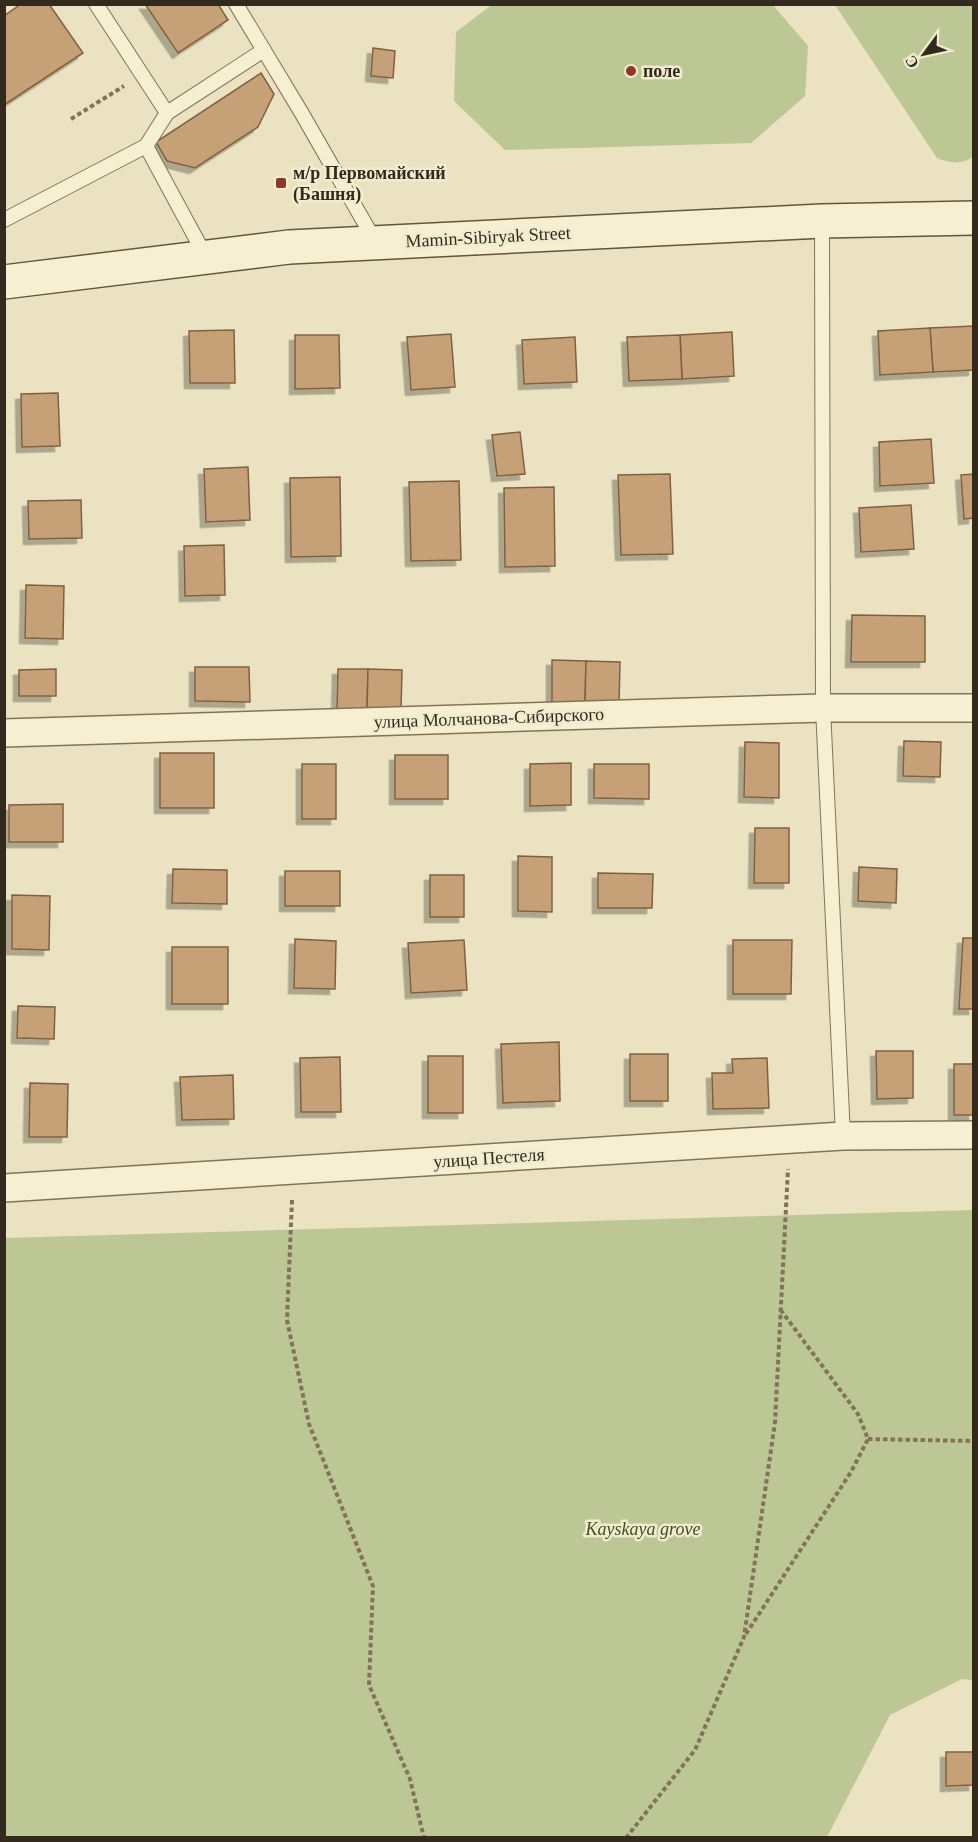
<svg xmlns="http://www.w3.org/2000/svg" width="978" height="1842" viewBox="0 0 978 1842" font-family="'Times New Roman',serif">
	<style>
		.green { fill: #bcc795 }
		.building { fill: #c6a178; stroke: #806141; stroke-width: 1.5; filter: url(#shadow) }
		.lines { fill: none; stroke-linecap: round; stroke-linejoin: round }
		.lane-casing { stroke: #827359; stroke-width: 16 }
		.street-casing { stroke: #827359; stroke-width: 30 }
		.secondary-casing { stroke: #64553d; stroke-width: 36 }
		.path { stroke: #827359; stroke-width: 4; stroke-dasharray: 4.5 3; stroke-linecap: butt }
		.lane { stroke: #f6efd2; stroke-width: 14 }
		.street { stroke: #f6efd2; stroke-width: 27 }
		.secondary { stroke: #f6efd2; stroke-width: 33 }
		.poi-dot { fill: #8d372d; stroke: #f2eccf; stroke-width: 2 }
		.labels { text-anchor: middle; dominant-baseline: central; stroke-width: 5; stroke-linejoin: round; paint-order: stroke }
		.poi-label { font-size: 18px; font-weight: bold; fill: #332a1d; stroke: #f2eccf; text-anchor: start }
		.street-label { font-size: 18px; fill: #332a1d; stroke: #f2eccf }
		.park-label { font-size: 18px; font-style: italic; fill: #3f4e25; stroke: #f2eccf }
	</style>
	<defs>
		<filter id="shadow"><feDropShadow dx="-5.5" dy="5.5" stdDeviation="0" flood-color="#0004"/></filter>
	</defs>
	<rect width="100%" height="100%" fill="#eae2c0"/>
	<g class="green">
		<path d="M493,4L773,5L808,46L805,96L751,143L505,150L454,101L456,32Z"/>
		<path d="M835,5H973V157C961,165 949,163 937,158Z"/>
		<path d="M973,1210V1680L962,1679L890,1715L827,1837H5V1238Z"/>
	</g>
	<g class="building">
		<path d="M21,4H49L83,53L4,105V16Z"/>
		<path d="M145,4H218L228,20L178,53Z"/>
		<path d="M373,48L395,51L393,78L371,76Z"/>
		<path d="M261,73L274,94L258,127L195,168L167,161L156,142Z"/>
		<path d="M974,326V370L933,372L930,328Z"/>
		<path d="M930,328L933,372L880,375L878,331Z"/>
		<path d="M234,330L235,383H190L189,331Z"/>
		<path d="M732,332L734,376L682,379L680,335Z"/>
		<path d="M451,334L455,387L411,390L407,337Z"/>
		<path d="M295,335H339L340,388L295,389Z"/>
		<path d="M680,335L682,379L629,381L627,337Z"/>
		<path d="M575,337L577,382L524,384L522,340Z"/>
		<path d="M58,393L60,446L22,447L21,394Z"/>
		<path d="M520,432L525,474L497,476L492,435Z"/>
		<path d="M931,439L934,483L880,486L879,442Z"/>
		<path d="M248,467L250,520L206,522L204,469Z"/>
		<path d="M670,474L673,554L621,555L618,475Z"/>
		<path d="M974,474V518L964,519L961,475Z"/>
		<path d="M340,477L341,556L291,557L290,478Z"/>
		<path d="M459,481L461,560L411,561L409,482Z"/>
		<path d="M554,487L555,566L505,567L504,488Z"/>
		<path d="M81,500L82,538L29,539L28,501Z"/>
		<path d="M911,505L914,549L861,552L859,508Z"/>
		<path d="M224,545L225,595L185,596L184,546Z"/>
		<path d="M26,585L64,586L63,639L25,638Z"/>
		<path d="M852,615L925,616V662H851Z"/>
		<path d="M552,660L586,661L585,703H552Z"/>
		<path d="M586,661L620,662L619,704L585,703Z"/>
		<path d="M195,667H249L250,702L195,701Z"/>
		<path d="M56,669V696H19V670Z"/>
		<path d="M338,669H368L367,710L337,709Z"/>
		<path d="M368,669L402,670L401,710H367Z"/>
		<path d="M904,741L941,742L940,777L903,776Z"/>
		<path d="M745,742L779,743V798L744,797Z"/>
		<rect x="160" y="753" width="54" height="55"/>
		<rect x="395" y="755" width="53" height="44"/>
		<path d="M571,763V805L530,806V764Z"/>
		<rect x="302" y="764" width="34" height="55"/>
		<path d="M594,764H649V799L594,798Z"/>
		<path d="M63,804V842H9V805Z"/>
		<path d="M755,828H789V883H754Z"/>
		<path d="M518,856L552,857V912L518,911Z"/>
		<path d="M859,867L897,869L896,903L858,901Z"/>
		<path d="M173,869L227,870V904L172,903Z"/>
		<rect x="285" y="871" width="55" height="35"/>
		<path d="M598,873L653,874L652,908H598Z"/>
		<rect x="430" y="875" width="34" height="42"/>
		<path d="M12,895L50,896L49,950L12,949Z"/>
		<path d="M963,938H974V1009H959Z"/>
		<path d="M295,939L336,941L335,989L294,988Z"/>
		<path d="M464,940L467,990L411,993L408,943Z"/>
		<path d="M733,940H792L791,994H733Z"/>
		<rect x="172" y="947" width="56" height="57"/>
		<path d="M18,1006L55,1007L54,1039L17,1038Z"/>
		<path d="M559,1042L560,1101L503,1103L501,1044Z"/>
		<path d="M876,1051H913V1098L877,1099Z"/>
		<rect x="630" y="1054" width="38" height="47"/>
		<rect x="428" y="1056" width="35" height="57"/>
		<path d="M340,1057L341,1112H301L300,1058Z"/>
		<path d="M767,1058L769,1108L713,1109L712,1073H733L732,1059Z"/>
		<rect x="954" y="1064" width="20" height="51"/>
		<path d="M233,1075L234,1119L182,1120L180,1077Z"/>
		<path d="M30,1083L68,1084L67,1137H29Z"/>
		<path d="M946,1752H974V1785L946,1786Z"/>
	</g>
	<g class="lines">
		<defs>
			<g id="lane">
				<path d="M96,4L167,113L264,50"/>
				<path d="M236,4L301,112L375,241"/>
				<path d="M146,146L206,257"/>
				<path d="M4,220L146,146L167,113"/>
				<path d="M822,221L823,708L843,1136"/>
			</g>
			<g id="street">
				<path d="M4,733L823,708H974"/>
				<path d="M4,1188L843,1136L974,1135"/>
			</g>
			<path id="secondary" d="M4,282L289,247L822,221L974,218"/>
		</defs>
		<use href="#lane" class="lane-casing"/>
		<use href="#street" class="street-casing"/>
		<use href="#secondary" class="secondary-casing"/>
		<g class="path">
			<path d="M71,119L124,86"/>
			<path d="M292,1200L287,1320L309,1424L373,1586L369,1685L410,1779L424,1838"/>
			<path d="M868,1439L974,1441"/>
			<path d="M746,1634L851,1472L868,1439L858,1414L780,1309"/>
			<path d="M626,1838L695,1750L744,1637L775,1422L788,1169"/>
		</g>
		<use href="#lane" class="lane"/>
		<use href="#street" class="street"/>
		<use href="#secondary" class="secondary"/>
	</g>
	<g class="poi-dot">
		<circle cx="631" cy="71" r="6"/>
		<rect x="275" y="177" width="12" height="12" rx="3"/>
	</g>
	<g class="labels">
		<g class="poi-label">
			<text x="643" y="71">поле</text>
			<text x="293" y="173">м/р Первомайский<tspan x="293" dy="21">(Башня)</tspan></text>
		</g>
		<g class="street-label">
			<text transform="translate(488 237) rotate(-3)">Mamin-Sibiryak Street</text>
			<text transform="translate(489 718) rotate(-2)">улица Молчанова-Сибирского</text>
			<text transform="translate(489 1158) rotate(-4)">улица Пестеля</text>
		</g>
		<g class="park-label">
			<text x="643" y="1529">Kayskaya grove</text>
		</g>
	</g>
	<rect width="978" height="1842" fill="none" stroke="#332a1d" stroke-width="12"/>
	<g transform="translate(924 54) rotate(237)" stroke="#f2eccf" stroke-width="4.5" paint-order="stroke">
	<path d="M0-4.5L10 22L0 15L-10 22Z" fill="#332a1d"/>
	<text y="-9" font-size="16" font-weight="bold" text-anchor="middle" fill="#332a1d">С</text>
	</g>
</svg>
